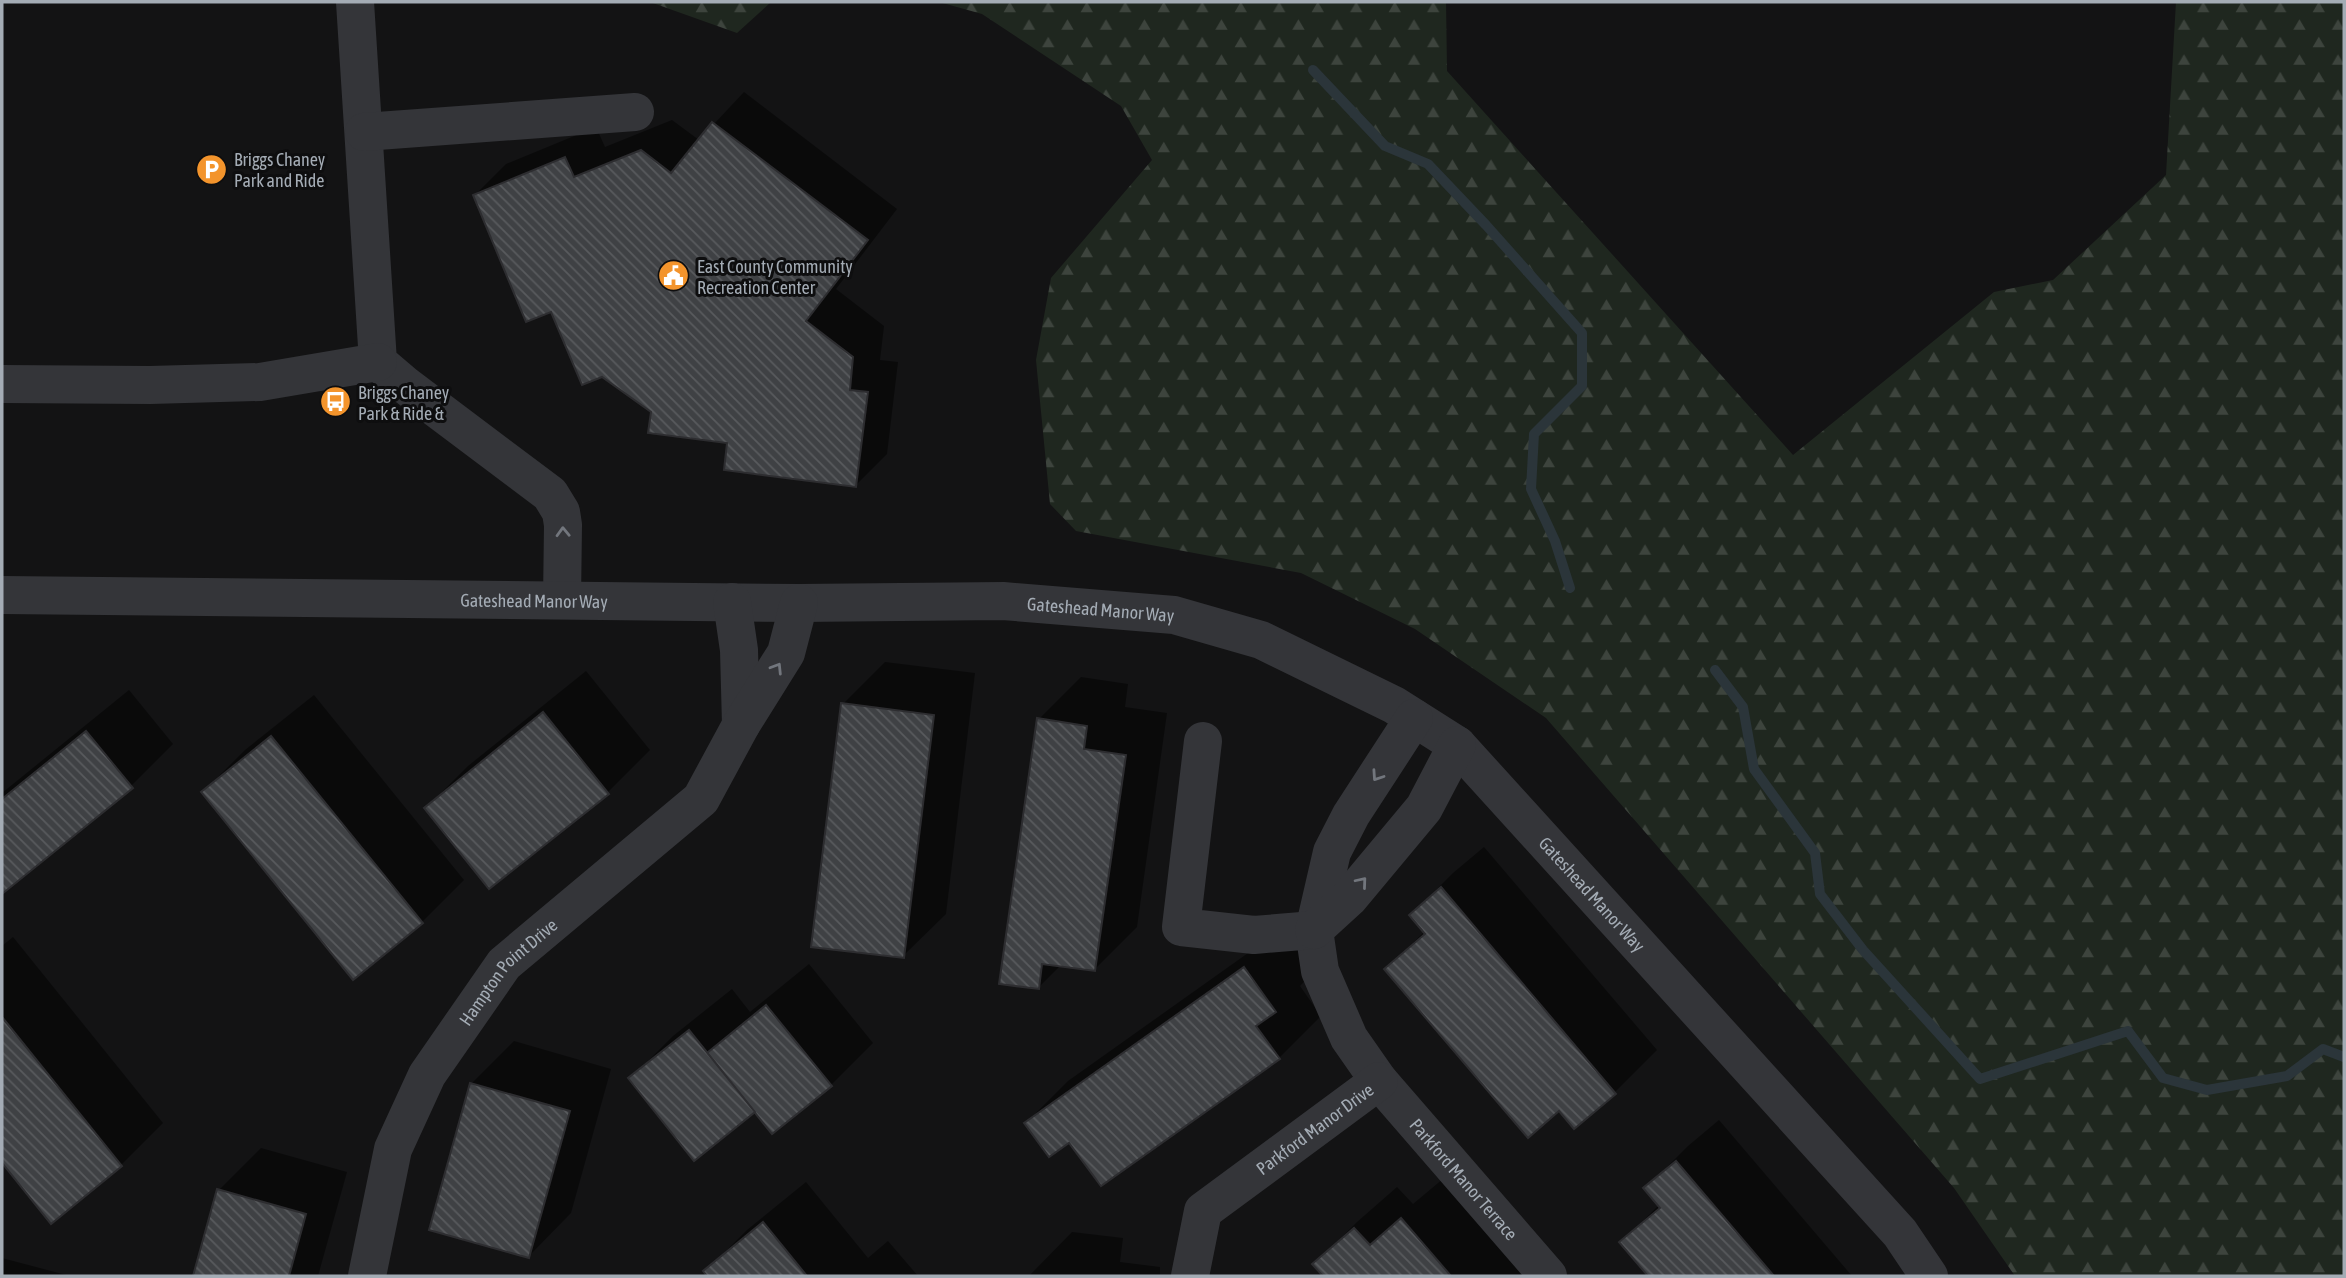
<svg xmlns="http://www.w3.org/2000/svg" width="2346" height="1278" viewBox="0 0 2346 1278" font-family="'Asap Condensed',sans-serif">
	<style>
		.forest { fill: url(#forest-firs) }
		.shadow { fill: #0007 }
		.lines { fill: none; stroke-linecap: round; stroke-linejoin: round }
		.stream { stroke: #2b353a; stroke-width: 10 }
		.building { fill: url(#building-back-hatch); stroke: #2d2d30; stroke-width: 2 }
		.minor { stroke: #343539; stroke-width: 38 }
		.oneway { stroke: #72767d }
		.labels { text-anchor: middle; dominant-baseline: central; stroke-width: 6; stroke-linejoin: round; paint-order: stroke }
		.poi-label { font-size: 18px; fill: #a4acb5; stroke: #0e0e0f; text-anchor: start }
		.street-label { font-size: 18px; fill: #a4acb5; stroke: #0e0e0f }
	</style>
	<defs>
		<pattern id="forest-firs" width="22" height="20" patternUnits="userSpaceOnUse" patternTransform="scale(1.75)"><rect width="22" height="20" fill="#1f271f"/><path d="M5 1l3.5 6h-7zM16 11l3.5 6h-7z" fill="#3d443d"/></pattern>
		<pattern id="building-back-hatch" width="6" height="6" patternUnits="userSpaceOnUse" patternTransform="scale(1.75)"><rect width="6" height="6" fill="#3f4144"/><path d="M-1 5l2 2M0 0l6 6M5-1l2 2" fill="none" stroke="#585a5d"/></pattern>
	</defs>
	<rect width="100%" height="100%" fill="#131314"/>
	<g class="forest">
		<path d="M650,2H771L737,33Z"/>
		<path d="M939,2H1446L1447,71L1793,455L1994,292L2053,280L2166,175L2176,2H2344V1276H2015L1954,1188L1546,718L1415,629L1301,573L1076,531L1050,504L1036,360L1051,278L1152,160L1121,106L982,14Z"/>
	</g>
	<g class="shadow">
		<path d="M744,92L897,209L836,289L884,326L880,360L898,362L887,454L856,485L729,442L653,411L552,310L475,195L506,164L596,127L605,147L672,120L699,140Z"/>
		<path d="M885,662L975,673L946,914L903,956L843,704Z"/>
		<path d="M586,671L650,750L608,792L489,887L426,808L468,766Z"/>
		<path d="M1081,677L1128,684L1125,707L1167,713L1137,927L1094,970L1061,965L1038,988L1039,719Z"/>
		<path d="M129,690L173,744L131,786L2,892V793Z"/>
		<path d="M314,695L464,880L422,922L353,978L203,792L245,750Z"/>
		<path d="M1484,847L1657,1050L1615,1092L1575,1127L1559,1108L1387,969L1425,931L1411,915L1453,873Z"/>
		<path d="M1286,926L1316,969L1300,986L1321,1016L1279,1058L1070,1140L1026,1123L1068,1081Z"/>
		<path d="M13,937L163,1123L121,1165L51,1222L2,1160V946Z"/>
		<path d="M809,964L873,1043L831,1085L755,1110L631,1078L673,1036L732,989L750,1012Z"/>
		<path d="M514,1041L611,1069L571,1213L529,1256L431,1228L472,1083Z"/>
		<path d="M1719,1120L1852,1276H1651L1622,1242L1659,1205L1646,1188L1688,1146Z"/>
		<path d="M261,1148L347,1172L318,1276H195L219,1190Z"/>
		<path d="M1444,1178L1529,1276H1325L1315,1264L1357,1222L1397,1187L1413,1204Z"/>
		<path d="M806,1182L868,1258L888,1241L918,1276H709L705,1272L747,1230Z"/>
		<path d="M1072,1232L1123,1238L1120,1262L1160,1267V1276H1029Z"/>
		<path d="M2,1258L70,1276H2Z"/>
	</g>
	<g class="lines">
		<g class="stream">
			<path d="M1313,70L1385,146L1428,164L1486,225L1582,333V386L1534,434L1531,489L1555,541L1570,588"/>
			<path d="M1715,670L1743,707L1754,769L1815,853L1820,894L1863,950L1980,1079L2128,1031L2163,1078L2207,1090L2287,1076L2323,1049L2344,1057"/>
		</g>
	</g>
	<g class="building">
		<path d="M712,122L868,240L806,321L853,357L850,390L868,392L856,487L724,470L727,443L648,433L651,412L602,377L582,385L551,312L526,322L473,195L565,157L574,177L641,150L671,173Z"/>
		<path d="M841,703L934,715L904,958L811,947Z"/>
		<path d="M543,712L609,794L489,889L424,808Z"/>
		<path d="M1037,718L1087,726L1084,749L1126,755L1095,971L1042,964L1039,989L999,984Z"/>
		<path d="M86,731L133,788L2,894V799Z"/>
		<path d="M271,736L423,923L353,980L201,792Z"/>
		<path d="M1441,887L1616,1094L1574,1129L1559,1111L1528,1138L1384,969L1425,934L1409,915Z"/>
		<path d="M1244,967L1276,1012L1256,1026L1280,1059L1101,1186L1069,1143L1049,1157L1024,1123Z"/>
		<path d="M766,1005L832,1086L772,1134L707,1053Z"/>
		<path d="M2,1017L122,1166L51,1224L2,1163Z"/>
		<path d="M689,1030L755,1112L694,1161L628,1078Z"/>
		<path d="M470,1083L570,1111L529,1258L429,1230Z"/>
		<path d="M1676,1161L1774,1276H1648L1619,1242L1660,1208L1643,1188Z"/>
		<path d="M217,1189L306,1214L289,1276H193Z"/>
		<path d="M1401,1218L1451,1276H1323L1312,1264L1354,1228L1370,1245Z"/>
		<path d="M763,1222L807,1276H707L703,1271Z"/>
	</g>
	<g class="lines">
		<g class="minor">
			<path d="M355,2L378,362L405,385L550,494L561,512L563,525L562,600"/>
			<path d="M364,132L635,112"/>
			<path d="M2,384L150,385L260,382L378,362"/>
			<path id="s1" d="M2,595L799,603L1003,601L1174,615L1261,640L1394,705L1457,745L1900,1233L1929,1276"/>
			<path d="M732,602L739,650L741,725"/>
			<path id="s2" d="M1414,718L1351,815L1332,852L1314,930L1320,971L1349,1038L1379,1081L1548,1276"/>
			<path d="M1203,741L1181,927L1254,935L1314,930"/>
			<path d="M1314,930L1349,898L1424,808L1457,745"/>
			<path id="s3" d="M367,1276L393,1149L427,1075L504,964L701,799L741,725L786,653L799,603"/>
			<path id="s4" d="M1190,1276L1203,1211L1379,1081"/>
		</g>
	</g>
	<defs><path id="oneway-chevron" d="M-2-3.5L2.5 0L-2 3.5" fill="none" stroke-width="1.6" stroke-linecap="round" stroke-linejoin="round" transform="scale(1.75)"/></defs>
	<g class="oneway">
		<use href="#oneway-chevron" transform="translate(563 532) rotate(-92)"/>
		<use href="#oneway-chevron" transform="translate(777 668) rotate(-58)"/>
		<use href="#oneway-chevron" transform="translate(1377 776) rotate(124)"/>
		<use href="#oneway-chevron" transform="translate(1362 882) rotate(-50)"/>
	</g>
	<defs>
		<symbol id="parking-disc" viewBox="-11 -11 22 22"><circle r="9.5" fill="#f3942c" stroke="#0e0e0f"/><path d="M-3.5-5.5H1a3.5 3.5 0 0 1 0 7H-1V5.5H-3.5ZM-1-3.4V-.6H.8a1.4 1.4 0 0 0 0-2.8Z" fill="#fff"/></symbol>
		<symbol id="civic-disc" viewBox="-11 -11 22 22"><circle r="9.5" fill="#f3942c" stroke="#0e0e0f"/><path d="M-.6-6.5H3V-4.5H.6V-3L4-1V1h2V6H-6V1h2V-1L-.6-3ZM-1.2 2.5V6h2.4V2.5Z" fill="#fff"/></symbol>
		<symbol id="bus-disc" viewBox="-11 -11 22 22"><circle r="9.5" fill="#f3942c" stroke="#0e0e0f"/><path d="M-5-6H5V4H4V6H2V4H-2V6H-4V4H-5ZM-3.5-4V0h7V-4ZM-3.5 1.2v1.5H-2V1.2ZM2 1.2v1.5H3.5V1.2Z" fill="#fff"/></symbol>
	</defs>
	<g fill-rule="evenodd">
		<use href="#parking-disc" x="194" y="152" width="35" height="35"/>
		<use href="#civic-disc" x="656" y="258" width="35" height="35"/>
		<use href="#bus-disc" x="318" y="384" width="35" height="35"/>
	</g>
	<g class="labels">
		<g class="poi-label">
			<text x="234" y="159">Briggs Chaney<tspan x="234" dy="21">Park and Ride</tspan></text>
			<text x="697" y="266">East County Community<tspan x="697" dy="21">Recreation Center</tspan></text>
			<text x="358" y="392">Briggs Chaney<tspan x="358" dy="21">Park &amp; Ride &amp;</tspan></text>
		</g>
		<g class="street-label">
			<text stroke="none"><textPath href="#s1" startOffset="532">Gateshead Manor Way</textPath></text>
			<text stroke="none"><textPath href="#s1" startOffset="1099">Gateshead Manor Way</textPath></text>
			<text stroke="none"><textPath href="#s1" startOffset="1687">Gateshead Manor Way</textPath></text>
			<text stroke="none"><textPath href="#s3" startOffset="343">Hampton Point Drive</textPath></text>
			<text stroke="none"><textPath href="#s4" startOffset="205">Parkford Manor Drive</textPath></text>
			<text stroke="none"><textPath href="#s2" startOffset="534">Parkford Manor Terrace</textPath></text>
		</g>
	</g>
	<rect width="2346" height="1278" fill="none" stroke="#a4acb5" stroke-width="7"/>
</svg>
